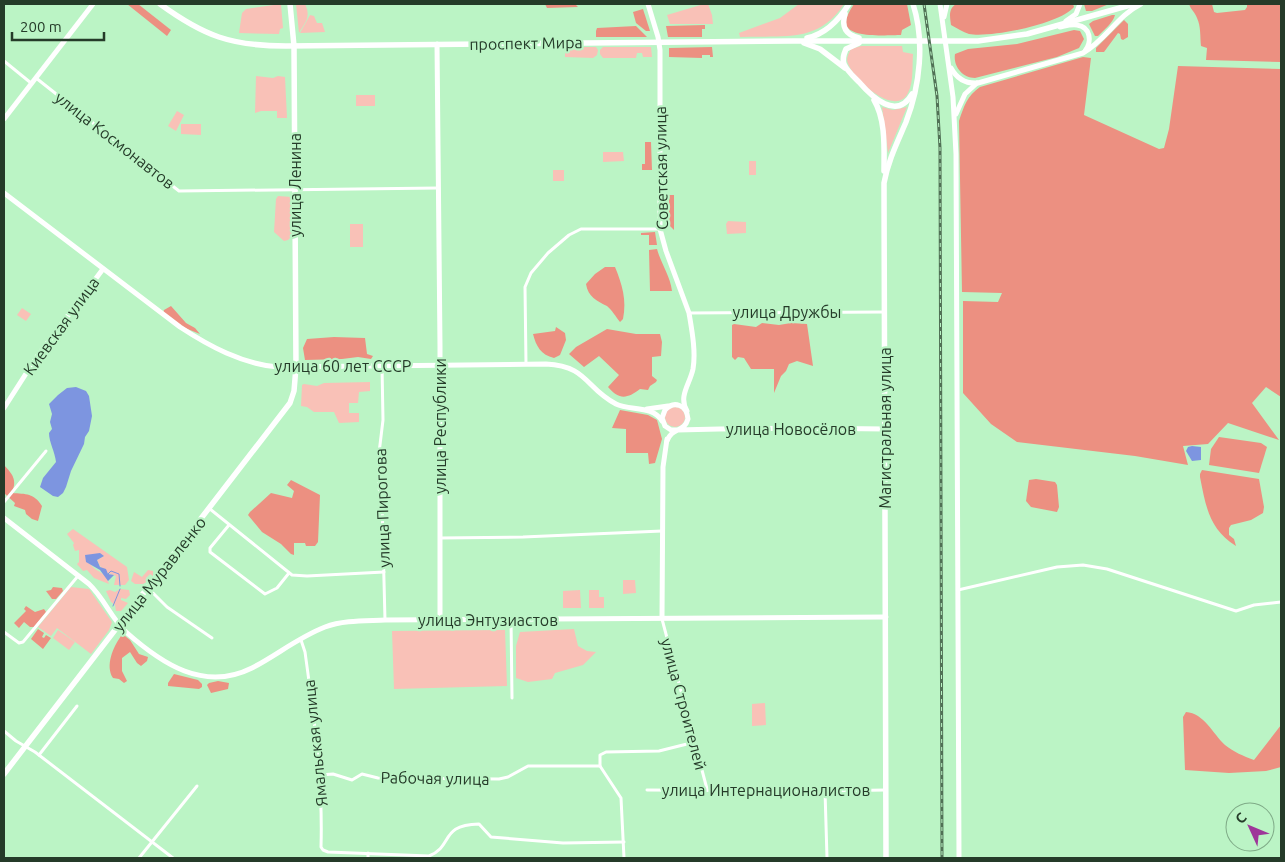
<svg xmlns="http://www.w3.org/2000/svg" width="1285" height="862" viewBox="0 0 1285 862" font-family="Ubuntu,sans-serif">
	<style>
		.green { fill: #f9c1b7 }
		.forest { fill: #ec9081 }
		.water { fill: #7d95e0 }
		.lines { fill: none; stroke-linecap: round; stroke-linejoin: round }
		.stream { stroke: #7d95e0; stroke-width: 1 }
		.street { stroke: #fff; stroke-width: 3 }
		.secondary { stroke: #fff; stroke-width: 5 }
		.primary { stroke: #fff; stroke-width: 5.5 }
		.rail-casing { stroke: #507055; stroke-width: 3 }
		.rail { stroke: #bbf4c5; stroke-width: 1; stroke-dasharray: 4; stroke-linecap: butt }
		.labels { text-anchor: middle; dominant-baseline: central; stroke-width: 4.5; stroke-linejoin: round; paint-order: stroke }
		.street-label { font-size: 16px; fill: #253b29; stroke: #bbf4c5 }
	</style>
	<rect width="100%" height="100%" fill="#bbf4c5"/>
	<g class="green">
		<path d="M281,4L283,28L280,29L279,34L239,33L242,13L246,9Z"/>
		<path d="M296,4H305C311,17 306,21 299,33Z"/>
		<path d="M704,4H708L712,15L713,24H670L667,15Z"/>
		<path d="M799,4H844C818,44 783,35 740,37L739,33L780,18Z"/>
		<path d="M310,15L314,16L317,23H322L325,32L300,33Z"/>
		<path d="M861,46H902L903,52L913,54C912,65 914,82 908,93C895,119 849,76 847,60C847,56 849,53 851,49Z"/>
		<path d="M565,47H596L598,50L597,55L593,58L565,57Z"/>
		<path d="M603,47H651L652,57H643L642,53H637L636,58H603L600,54V50Z"/>
		<path d="M256,76L273,78L278,76L285,77L287,118H277V111H261L255,113Z"/>
		<rect x="356" y="95" width="19" height="11"/>
		<path d="M882,107L893,110L907,107L888,153Z"/>
		<path d="M177,111L184,115L176,131L168,126Z"/>
		<path d="M181,124H201V135L181,134Z"/>
		<path d="M603,152H623L624,161L603,162Z"/>
		<rect x="749" y="161" width="7" height="14"/>
		<rect x="553" y="170" width="11" height="11"/>
		<path d="M278,196L292,197L293,235L288,240L284,241L274,232L276,199Z"/>
		<path d="M728,221L746,222V233L727,234L726,224Z"/>
		<rect x="350" y="224" width="13" height="23"/>
		<path d="M22,308L31,314L26,321L17,315Z"/>
		<path d="M370,382V391L359,392L358,403H349V413H359V422L339,423L334,412H314L307,407L301,406L302,385L304,384L317,386L324,383Z"/>
		<circle cx="675" cy="417" r="10"/>
		<path d="M73,529L127,567L129,580L125,585H114L116,576C106,573 101,570 97,560L104,556L85,555C87,558 89,563 92,566C98,573 105,571 109,584L94,578L87,570L83,571L77,564L79,562V550L75,551L73,545L74,543L67,534Z"/>
		<path d="M148,570L153,571V576L150,574L146,578L148,581L143,584H135L131,581L134,572L142,577Z"/>
		<path d="M623,580H635L636,593L623,594Z"/>
		<path d="M71,587L89,589L112,622L109,630L91,654L57,628L51,636L38,627Z"/>
		<path d="M120,589L129,590L130,595L126,599L121,598V600L128,603L121,611H116L115,605L111,602L106,591L110,590L115,592Z"/>
		<path d="M580,590L581,608H563V591Z"/>
		<path d="M589,590H599V597H604V608H589Z"/>
		<path d="M574,629L578,646L587,651L596,652L583,665L555,673L552,679L528,682L516,678V646L520,632Z"/>
		<path d="M58,630L75,642L69,650L53,638Z"/>
		<path d="M505,630L507,686L394,689L392,631Z"/>
		<path d="M765,703L766,725L752,726V704Z"/>
	</g>
	<g class="forest">
		<path d="M127,4H138L171,30L167,36Z"/>
		<path d="M545,4H575L578,7L547,8Z"/>
		<path d="M854,4H907L911,25L902,30L901,35C889,35 847,39 846,23C846,16 851,9 854,4Z"/>
		<path d="M956,4H1073L1074,7C1060,24 991,38 969,34C963,32 957,28 951,25C950,17 948,9 956,4Z"/>
		<path d="M1084,4H1109L1092,11H1086Z"/>
		<path d="M1189,4H1212L1214,12L1217,13L1245,10L1247,7V4H1281V62L1206,60L1207,48L1201,46C1200,37 1201,26 1197,18C1195,12 1191,10 1189,4Z"/>
		<path d="M643,9L650,31H646L636,23L633,12Z"/>
		<path d="M1112,15H1115C1113,23 1104,30 1098,36H1095L1089,24L1093,21Z"/>
		<path d="M1124,20L1128,24V37L1123,40L1121,39L1120,34L1118,33L1104,52H1096V48Z"/>
		<path d="M705,25V29H702V37H668L666,26Z"/>
		<path d="M636,26L647,37H596V31L597,28Z"/>
		<path d="M1074,30L1080,31L1084,39L1079,48L1057,57L975,78C962,78 953,66 955,54L968,49L1017,44Z"/>
		<path d="M712,47L713,57H710V55H702V58L669,57V48Z"/>
		<path d="M1083,57L1091,58L1084,115L1159,149L1164,148L1169,129L1178,66L1281,69V397L1266,387L1252,403L1279,440L1228,423L1208,444L1183,446L1188,465L1135,456L1017,442L991,424L963,393V301L998,302L1002,293L962,292L959,121C964,106 967,96 980,87Z"/>
		<path d="M645,142H651L652,170H642V164H645Z"/>
		<path d="M669,195H674V230L669,225Z"/>
		<path d="M655,232L657,245H649V235H641V233Z"/>
		<path d="M657,249C661,264 670,275 672,291H650L649,250Z"/>
		<path d="M605,267H615C622,284 627,300 623,319L620,322C616,317 612,310 607,306C597,301 588,297 586,284L595,274Z"/>
		<path d="M171,306L186,323L195,328L200,334L185,328L163,313L164,310Z"/>
		<path d="M762,323L779,325L791,323L807,324L813,366L797,361L789,364L786,371L781,376L774,393V369H751L744,358L738,357L735,360L732,357V325L734,324L756,327Z"/>
		<path d="M556,327L565,333L566,340L560,355L554,358C541,355 536,346 533,334L555,331Z"/>
		<path d="M607,329L636,334H660L662,342L661,356L652,357V376L657,380L656,382L650,386L648,390L640,389C627,399 619,400 608,387L619,375L599,356L584,367L569,354L576,347Z"/>
		<path d="M334,337L365,338L367,354L373,356L371,359L358,357L342,359L305,360L303,348L307,339Z"/>
		<path d="M620,410L648,415L657,420L662,439L655,463L649,464L648,453H626V429L612,428Z"/>
		<path d="M1219,437L1261,443L1267,447L1259,473L1209,465L1211,449Z"/>
		<path d="M4,465C13,475 17,479 12,493C26,494 34,493 42,506L38,521L32,519L26,514L25,510L14,506L15,503L4,493Z"/>
		<path d="M1202,470L1259,479L1264,507L1263,513L1251,520L1231,525L1229,528V535L1234,539L1236,546C1209,529 1206,507 1200,477V474Z"/>
		<path d="M1036,479L1055,482L1057,485L1059,507L1057,512L1031,507L1026,501L1029,480Z"/>
		<path d="M291,480L320,495L318,542L315,546H306L305,543H294V555L291,554L281,544L262,532L248,515L250,512L271,493L292,498L294,491L287,485Z"/>
		<path d="M53,587L62,588L63,591L56,599H52L46,591L51,590Z"/>
		<path d="M26,606L35,612L44,609L46,612L34,627H30L24,622L19,628L14,623L26,611L24,609Z"/>
		<path d="M38,629L44,633L42,637L44,638L46,635L51,638L43,649L31,639Z"/>
		<path d="M121,636H125L130,640L139,654L148,657L147,661L141,666L137,663L130,652L122,658V671L127,681L124,683L119,679L113,678C105,666 113,647 121,636Z"/>
		<path d="M174,674L198,680L202,684V687L199,689L168,686V683Z"/>
		<path d="M218,681L229,683L228,689L211,693L207,685L209,683Z"/>
		<path d="M1186,712C1204,713 1213,734 1225,745C1234,752 1243,756 1254,760L1281,725V767L1266,771L1229,773L1185,770L1183,717Z"/>
	</g>
	<g class="water">
		<path d="M76,387L86,391L89,396L92,416L89,431L85,437L84,444L71,471L66,487L63,493L58,497L53,496L40,487L43,478L56,462C55,452 49,442 49,433L52,429L50,422L52,414L49,404L58,395L67,388Z"/>
		<path d="M1192,446L1201,447V460L1192,461L1186,451L1188,447Z"/>
		<path d="M100,553L104,556L97,560L100,567L106,569L108,574L114,575L108,581L100,570L86,562L85,555Z"/>
	</g>
	<g class="lines">
		<g class="stream">
			<path d="M108,574L111,571L119,574L120,586"/>
			<path d="M113,606L120,589"/>
		</g>
		<g class="street">
			<path d="M4,61L31,83"/>
			<path d="M36,78L179,191L438,188"/>
			<path d="M689,313L884,312"/>
			<path d="M526,364L525,287L531,273L548,253L569,235L581,229H660"/>
			<path d="M382,366L383,420L379,453V488L382,503L385,620"/>
			<path d="M4,502L46,451"/>
			<path d="M210,509L292,575L307,576L384,572"/>
			<path d="M229,525L210,548V552L265,594L277,588L289,573"/>
			<path d="M440,538L523,537L662,531"/>
			<path d="M148,588L167,607L212,638"/>
			<path d="M958,590L1057,567L1083,565L1107,569L1236,611L1254,605L1281,602"/>
			<path d="M511,619L512,698"/>
			<path d="M662,619L707,789"/>
			<path d="M4,632L19,643L23,642L78,576"/>
			<path d="M301,640L305,652C314,717 323,781 321,847L323,850L328,852L429,856C454,846 439,825 479,824L491,837L563,843L624,842"/>
			<path d="M4,731L16,741L35,752L173,858"/>
			<path d="M39,755L77,706"/>
			<path d="M600,766V755L606,752L659,751L695,742"/>
			<path d="M320,775L333,774L352,780L362,774L378,778L499,779L508,777L528,766H600L621,798L624,858"/>
			<path d="M647,790L825,791L886,790"/>
			<path d="M825,791L827,858"/>
			<path d="M368,853V858"/>
			<path d="M139,858L197,786"/>
		</g>
		<g class="secondary">
			<path d="M648,4L658,37L660,50V229L666,251L689,313C692,331 696,352 693,369C690,384 678,396 687,411"/>
			<path d="M940,4L953,97L956,154L959,858"/>
			<path d="M944,17L947,4"/>
			<path d="M1066,21L1076,14L1080,4"/>
			<path d="M1060,27C1065,26 1071,24 1077,25C1091,27 1092,42 1085,51"/>
			<path d="M437,44L440,346V620"/>
			<path d="M951,68C957,79 966,84 978,83L1083,53C1106,40 1117,16 1141,4"/>
			<path d="M956,114L965,94L977,83"/>
			<path d="M4,119L93,4"/>
			<path d="M4,193L180,327C209,346 242,364 278,367L546,364C588,366 585,388 616,404C630,411 653,405 662,421"/>
			<path d="M4,408L36,358L103,269"/>
			<path d="M647,409L668,406"/>
			<path d="M667,441C672,427 684,433 688,419C687,405 674,400 665,410L662,418L665,426L671,430H677C746,428 816,428 885,429"/>
			<path d="M4,518L89,584C104,598 111,618 126,632C162,664 204,692 252,668C277,655 299,637 325,627C344,620 366,621 385,620L886,617"/>
			<path d="M662,618L663,467L667,439"/>
		</g>
		<g class="primary">
			<path d="M160,4C204,36 231,46 286,46L793,41H978L1027,34L1134,4"/>
			<path d="M845,14C841,27 846,35 859,38"/>
			<path d="M807,38C826,34 839,20 849,4"/>
			<path d="M804,43L820,49L845,68"/>
			<path d="M859,43L846,49C844,54 842,58 844,64C847,71 854,77 859,82C872,97 897,121 912,94"/>
			<path d="M874,100C886,120 884,149 884,171"/>
			<path d="M4,774L290,403L294,391L296,367L294,46L290,4"/>
			<path d="M886,858L884,183C888,161 897,143 906,122C920,86 925,41 913,4"/>
		</g>
		<defs>
			<path id="rail" d="M924,4L937,96L940,148L942,858"/>
		</defs>
		<use href="#rail" class="rail-casing"/>
		<use href="#rail" class="rail"/>
	</g>
	<g class="labels">
		<g class="street-label">
			<text transform="translate(526 43) rotate(-1)">проспект Мира</text>
			<text transform="translate(115 140) rotate(38)">улица Космонавтов</text>
			<text transform="translate(661 168) rotate(-91)">Советская улица</text>
			<text transform="translate(295 185) rotate(-90)">улица Ленина</text>
			<text x="787" y="312">улица Дружбы</text>
			<text transform="translate(61 326) rotate(-54)">Киевская улица</text>
			<text x="343" y="366">улица 60 лет СССР</text>
			<text transform="translate(440 426) rotate(-90)">улица Республики</text>
			<text transform="translate(885 428) rotate(-90)">Магистральная улица</text>
			<text x="791" y="429">улица Новосёлов</text>
			<text transform="translate(382 508) rotate(-92)">улица Пирогова</text>
			<text transform="translate(159 574) rotate(-52)">улица Муравленко</text>
			<text x="488" y="620">улица Энтузиастов</text>
			<text transform="translate(684 704) rotate(75)">улица Строителей</text>
			<text transform="translate(315 743) rotate(-96)">Ямальская улица</text>
			<text transform="translate(435 778) rotate(1)">Рабочая улица</text>
			<text x="766" y="790">улица Интернационалистов</text>
		</g>
	</g>
	<rect width="1285" height="862" fill="none" stroke="#253b29" stroke-width="10"/>
	<g transform="translate(1250 827) rotate(314)"><circle r="24" fill="#bbf4c5" stroke="#7faa87"/>
	<path d="M0-4L9 19L0 12L-9 19Z" fill="#9e3699"/>
	<text y="-8" font-size="14" font-weight="bold" text-anchor="middle" fill="#253b29">С</text>
	</g>
	<path d="M12 32v8h92v-8" fill="none" stroke="#253b29" stroke-width="2.5"/>
	<text x="20" y="32" font-size="15" fill="#253b29" stroke="#bbf4c5" stroke-width="4" paint-order="stroke">200 m</text>
</svg>
